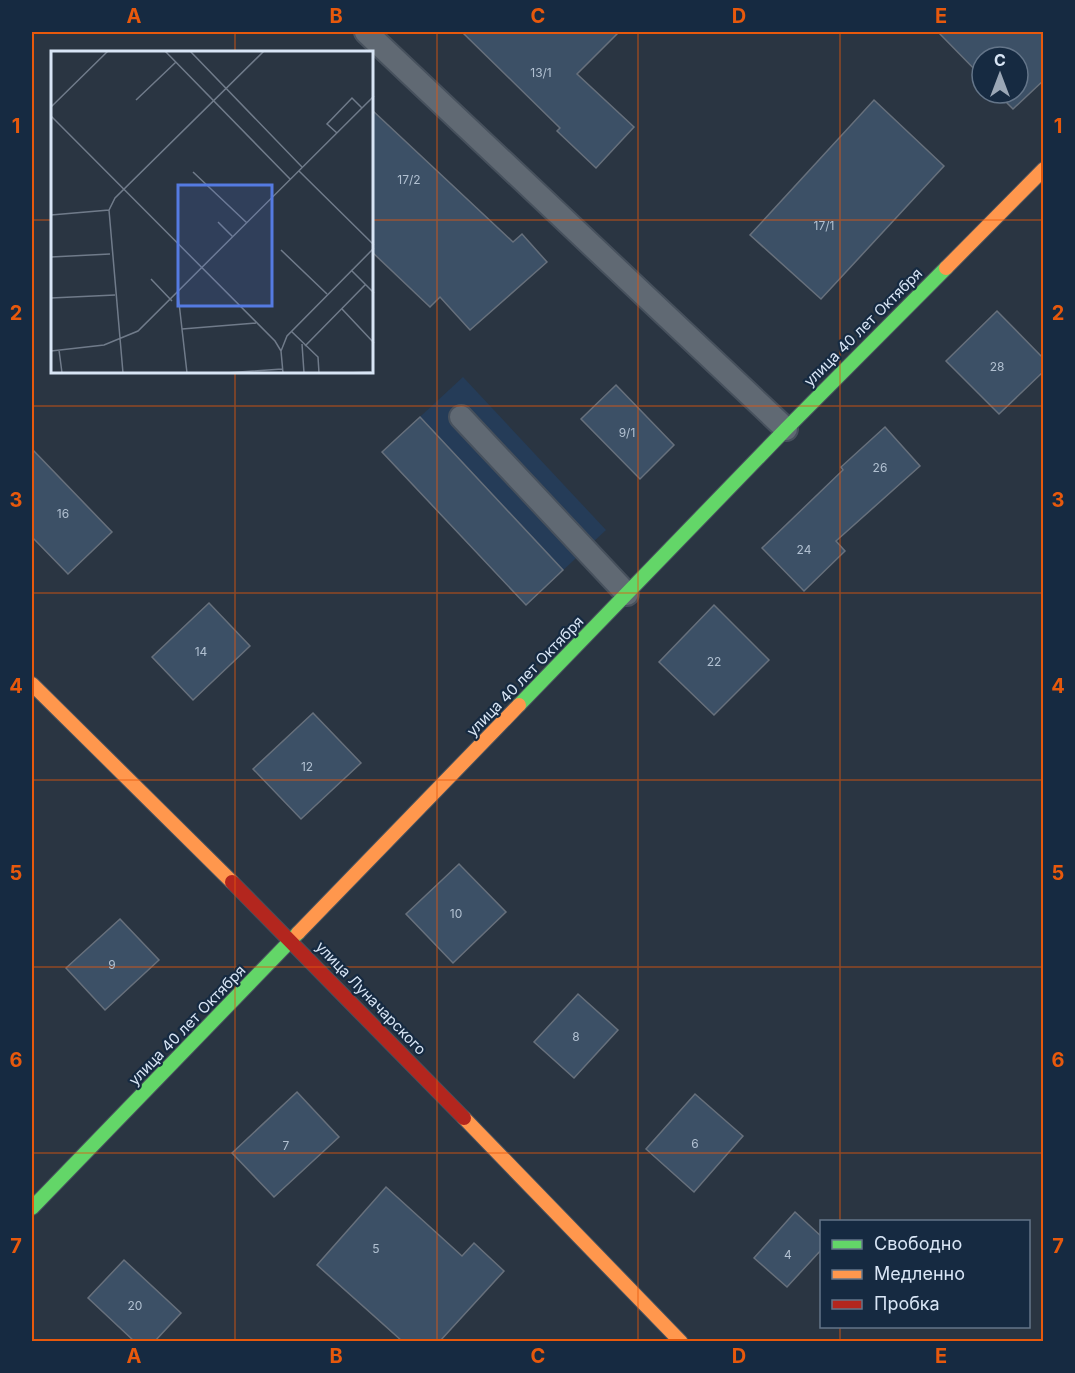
<svg xmlns="http://www.w3.org/2000/svg" width="1075" height="1373" viewBox="0 0 1075 1373" font-family="Inter,sans-serif">
	<style>
		.built { fill: #253c58 }
		.building { fill: #3c5066; stroke: #67707c; stroke-width: 1.5 }
		.lines { fill: none; stroke-linecap: round; stroke-linejoin: round }
		.lane-casing { stroke: #47515d; stroke-width: 26 }
		.fast-casing { stroke: #47515d; stroke-width: 16 }
		.slow-casing { stroke: #47515d; stroke-width: 16 }
		.jam-casing { stroke: #47515d; stroke-width: 16 }
		.lane { stroke: #606973; stroke-width: 22 }
		.fast { stroke: #63d668; stroke-width: 14 }
		.slow { stroke: #ff974d; stroke-width: 14 }
		.jam { stroke: #b3261e; stroke-width: 14 }
		.grid { fill: none; stroke: #e8590c; stroke-width: 1.5; stroke-opacity: 0.55 }
		.labels { text-anchor: middle; dominant-baseline: central; stroke-width: 4.5; stroke-linejoin: round; paint-order: stroke }
		.number-label { font-size: 12px; fill: #b1c0d1 }
		.street-label { font-size: 15px; fill: #d8e5f5; stroke: #162a41 }
		.inset-road { fill: none; stroke: #707b8a; stroke-width: 1.5 }
		.view { fill: #557be1; fill-opacity: 0.15; stroke: #557be1; stroke-width: 3 }
		.inset-edge { fill: none; stroke: #d8e5f5; stroke-width: 3 }
		.neatline { fill: none; stroke: #e8590c; stroke-width: 2 }
		.grid-label { font-size: 20px; text-anchor: middle; font-weight: bold; fill: #e8590c }
	</style>
	<rect width="100%" height="100%" fill="#2a3542"/>
	<path class="built" d="M463,377L606,530L526,605L382,452Z"/>
	<g class="building">
		<path d="M462,32H619L577,74L634,127L596,168L557,131L560,128Z"/>
		<path d="M938,32H1044V80L1013,109L997,93H1018V57H982V77Z"/>
		<path d="M874,100L944,166L821,299L750,235Z"/>
		<path d="M372,110L513,242L522,234L547,262L470,330L440,297L430,307L372,252Z"/>
		<path d="M997,311L1044,359V371L999,414L946,361Z"/>
		<path d="M616,385L674,445L640,479L581,419Z"/>
		<path d="M420,417L563,570L526,605L382,452Z"/>
		<path d="M885,427L920,466L836,541L845,551L804,591L762,548L843,470L841,467Z"/>
		<path d="M32,449L112,532L68,574L32,537Z"/>
		<path d="M209,603L250,646L193,700L152,657Z"/>
		<path d="M714,605L769,660L714,715L659,662Z"/>
		<path d="M313,713L361,763L301,819L253,769Z"/>
		<path d="M459,864L506,912L453,963L406,914Z"/>
		<path d="M120,919L159,960L105,1010L66,968Z"/>
		<path d="M578,994L618,1030L574,1078L534,1042Z"/>
		<path d="M297,1092L339,1137L274,1197L232,1153Z"/>
		<path d="M695,1094L743,1136L694,1192L646,1149Z"/>
		<path d="M386,1187L462,1256L474,1243L504,1271L440,1341H402L317,1265Z"/>
		<path d="M795,1212L822,1237V1249L787,1287L754,1258Z"/>
		<path d="M124,1260L181,1313L155,1341H134L88,1298Z"/>
	</g>
	<g class="lines">
		<defs>
			<g id="lane">
				<path d="M366,32L786,429"/>
				<path d="M461,417L627,594"/>
			</g>
			<g id="fast">
				<path d="M519,705L786,429L946,268"/>
				<path d="M32,1208L298,933"/>
			</g>
			<g id="slow">
				<path d="M946,268L1044,169"/>
				<path d="M32,684L232,882"/>
				<path d="M298,933L519,705"/>
				<path d="M464,1118L681,1342"/>
			</g>
			<path id="jam" d="M232,882L464,1118"/>
		</defs>
		<use href="#lane" class="lane-casing"/>
		<use href="#fast" class="fast-casing"/>
		<use href="#slow" class="slow-casing"/>
		<use href="#jam" class="jam-casing"/>
		<use href="#lane" class="lane"/>
		<use href="#fast" class="fast"/>
		<use href="#slow" class="slow"/>
		<use href="#jam" class="jam"/>
	</g>
	<path class="grid" d="M235,32V52M437,32V1342M638,32V1342M840,32V1222M32,220H52M372,220H1044M235,372V1342M32,406H1044M32,593H1044M32,780H1044M32,967H1044M32,1153H1044M840,1326V1342"/>
	<g class="labels">
		<g class="number-label">
			<text x="541" y="72">13/1</text>
			<text x="409" y="179">17/2</text>
			<text x="824" y="225">17/1</text>
			<text x="997" y="366">28</text>
			<text x="627" y="432">9/1</text>
			<text x="880" y="467">26</text>
			<text x="63" y="513">16</text>
			<text x="804" y="549">24</text>
			<text x="201" y="651">14</text>
			<text x="714" y="661">22</text>
			<text x="307" y="766">12</text>
			<text x="456" y="913">10</text>
			<text x="112" y="964">9</text>
			<text x="576" y="1036">8</text>
			<text x="695" y="1143">6</text>
			<text x="286" y="1145">7</text>
			<text x="376" y="1248">5</text>
			<text x="788" y="1254">4</text>
			<text x="135" y="1305">20</text>
		</g>
		<g class="street-label">
			<text transform="translate(863 327) rotate(-45)">улица 40 лет Октября</text>
			<text transform="translate(525 676) rotate(-46)">улица 40 лет Октября</text>
			<text transform="translate(371 998) rotate(46)">улица Луначарского</text>
			<text transform="translate(187 1025) rotate(-46)">улица 40 лет Октября</text>
		</g>
	</g>
	<g transform="translate(51 51)">
		<rect width="322" height="322" fill="#2a3542"/>
		<path class="inset-road" d="M114,0L239,128M139,0L251,116M85,49L125,11M0,56L57,0M0,65L224,290L230,300M286,82L276,73L301,47L311,57M248,120L323,194M142,121L196,172M58,159L72,322M0,164L58,159L64,147L213,0M167,171L182,186M230,199L276,243M0,206L59,203M300,219L323,242M100,228L121,250M127,243L136,322M0,247L64,244M291,258L323,292M131,278L205,272M240,280L267,306L268,322M251,293L253,322M254,295L314,234M8,299L11,322M0,300L53,294L87,280L323,45M175,322L231,318M232,322L230,300L236,285L323,197M296,322L320,321"/>
		<path class="view" d="M127,134H221V255H127Z"/>
		<rect width="322" height="322" class="inset-edge"/>
	</g>
	<rect width="1075" height="1373" fill="none" stroke="#162a41" stroke-width="66"/>
	<rect x="820" y="1220" width="210" height="108" fill="#162a41" stroke="#647589" stroke-width="1.5"/>
	<rect x="832" y="1240" width="30" height="9" fill="#63d668" stroke="#647589" stroke-width="1.5"/>
	<text x="874" y="1250" font-size="18" fill="#d8e5f5">Свободно</text>
	<rect x="832" y="1270" width="30" height="9" fill="#ff974d" stroke="#647589" stroke-width="1.5"/>
	<text x="874" y="1280" font-size="18" fill="#d8e5f5">Медленно</text>
	<rect x="832" y="1300" width="30" height="9" fill="#b3261e" stroke="#647589" stroke-width="1.5"/>
	<text x="874" y="1310" font-size="18" fill="#d8e5f5">Пробка</text>
	<g transform="translate(1000 75)"><circle r="28" fill="#162a41" stroke="#647589" stroke-width="1.5"/>
	<path d="M0-4.5L10 22L0 15L-10 22Z" fill="#9ba7b6"/>
	<text y="-9" font-size="16" font-weight="bold" text-anchor="middle" fill="#d8e5f5">С</text>
	</g>
	<rect x="33" y="33" width="1009" height="1307" class="neatline"/>
	<g class="grid-label">
		<text x="134" y="23">A</text>
		<text x="336" y="23">B</text>
		<text x="538" y="23">C</text>
		<text x="739" y="23">D</text>
		<text x="941" y="23">E</text>
		<text x="16" y="133">1</text>
		<text x="1058" y="133">1</text>
		<text x="16" y="320">2</text>
		<text x="1058" y="320">2</text>
		<text x="16" y="507">3</text>
		<text x="1058" y="507">3</text>
		<text x="16" y="693">4</text>
		<text x="1058" y="693">4</text>
		<text x="16" y="880">5</text>
		<text x="1058" y="880">5</text>
		<text x="16" y="1067">6</text>
		<text x="1058" y="1067">6</text>
		<text x="16" y="1253">7</text>
		<text x="1058" y="1253">7</text>
		<text x="134" y="1363">A</text>
		<text x="336" y="1363">B</text>
		<text x="538" y="1363">C</text>
		<text x="739" y="1363">D</text>
		<text x="941" y="1363">E</text>
	</g>
</svg>
